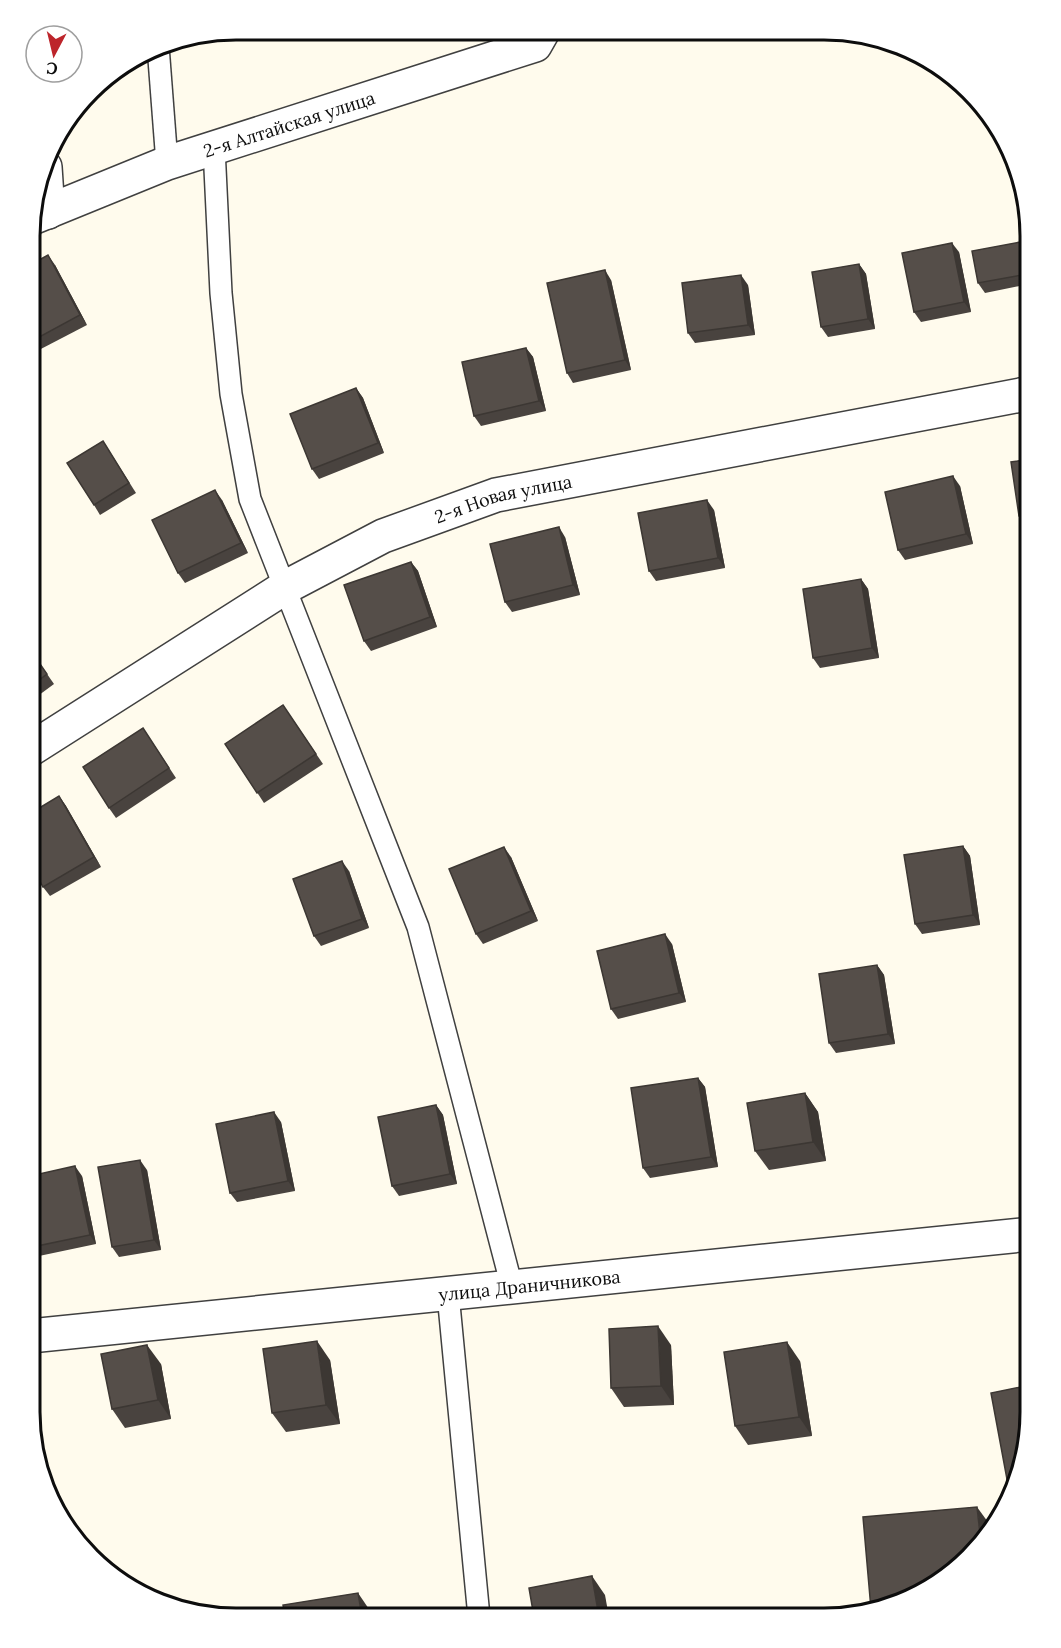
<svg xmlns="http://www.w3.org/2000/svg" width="1061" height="1648" viewBox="0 0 1061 1648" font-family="Lora,serif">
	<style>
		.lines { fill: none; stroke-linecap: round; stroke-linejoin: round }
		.service-casing { stroke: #404040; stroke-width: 24 }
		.minor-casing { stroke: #404040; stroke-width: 36 }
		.service { stroke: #fff; stroke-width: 21 }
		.minor { stroke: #fff; stroke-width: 33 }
		.wall { fill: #49433f }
		.shaded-wall { fill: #3c3733 }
		.building { fill: #554e49; stroke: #3c3733; stroke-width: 1.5 }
		.labels { text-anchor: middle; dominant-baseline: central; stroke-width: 6; stroke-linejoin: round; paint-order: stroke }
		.street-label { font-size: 18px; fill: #0d0d0d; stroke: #fff }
		.rim { fill: none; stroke: #0d0d0d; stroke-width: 3 }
	</style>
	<rect width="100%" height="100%" fill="#fffbed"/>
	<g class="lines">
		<defs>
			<g id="service">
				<path d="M158,46L167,163"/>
				<path d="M214,148L221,293L231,394L250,499L418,927L512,1287"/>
				<path d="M448,1294L479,1617"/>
			</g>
			<g id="minor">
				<path d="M45,167L48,212"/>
				<path id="s1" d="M32,218L167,163L535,45L543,31"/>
				<path id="s2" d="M31,749L284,588L383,536L496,495L1031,393"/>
				<path id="s3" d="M30,1336L1031,1234"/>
			</g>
		</defs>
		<use href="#service" class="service-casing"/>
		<use href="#minor" class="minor-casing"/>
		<use href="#service" class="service"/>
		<use href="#minor" class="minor"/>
	</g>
	<g class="wall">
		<path d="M1031,240L1024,285L985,293L978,283Z"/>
		<path d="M959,252L971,312L921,322L914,312Z"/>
		<path d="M32,264L55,265L87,325L37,351L32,344Z"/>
		<path d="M859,264L866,274L875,329L828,337L821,327Z"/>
		<path d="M611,280L631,370L573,383L567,373Z"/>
		<path d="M748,285L755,335L695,343L688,333Z"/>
		<path d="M526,348L533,357L546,411L481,426L474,416Z"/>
		<path d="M356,388L363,398L384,453L319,479L312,469Z"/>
		<path d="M103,441L136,493L100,515L94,505Z"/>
		<path d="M1031,459V525L1026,526L1019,516Z"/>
		<path d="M960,486L973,544L905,560L898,550Z"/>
		<path d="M222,500L248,553L185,583L178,573Z"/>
		<path d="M714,510L725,568L656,581L649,571Z"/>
		<path d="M565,537L580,595L512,612L505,602Z"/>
		<path d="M411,562L418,571L437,627L371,651L364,641Z"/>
		<path d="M861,579L868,589L879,658L820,668L813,658Z"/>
		<path d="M31,651L54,684L31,701Z"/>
		<path d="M283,705L323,764L264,803L225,744Z"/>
		<path d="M143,728L176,778L116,818L109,808Z"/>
		<path d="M59,796L66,806L101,867L50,896L43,887Z"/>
		<path d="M963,846L970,856L980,925L922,934L915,924Z"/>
		<path d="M511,857L538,921L483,944L476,934Z"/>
		<path d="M349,871L369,928L321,946L314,936Z"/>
		<path d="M672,944L686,1002L618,1019L611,1009Z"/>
		<path d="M877,965L884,975L895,1044L836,1053L829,1043Z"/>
		<path d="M698,1078L705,1087L718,1167L650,1178L643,1168Z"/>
		<path d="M805,1093L818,1112L826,1161L769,1170L755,1151Z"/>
		<path d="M436,1105L443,1115L457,1184L399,1196L392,1186Z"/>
		<path d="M281,1122L295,1191L237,1202L230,1193Z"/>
		<path d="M147,1170L161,1250L119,1257L112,1247Z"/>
		<path d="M82,1176L96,1244L39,1256L32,1247Z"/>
		<path d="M671,1345L674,1405L624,1407L611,1388Z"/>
		<path d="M330,1360L340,1424L286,1432L272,1413Z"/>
		<path d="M800,1361L812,1436L748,1445L735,1426Z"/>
		<path d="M161,1364L171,1419L125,1428L112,1409Z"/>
	</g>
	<g class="shaded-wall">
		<path d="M952,243L959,252L971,312L964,302Z"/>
		<path d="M48,255L55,265L87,325L80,315Z"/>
		<path d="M859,264L866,274L875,329L868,319Z"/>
		<path d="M605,270L611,280L631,370L625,360Z"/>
		<path d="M741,275L748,285L755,335L748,325Z"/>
		<path d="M526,348L533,357L546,411L539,401Z"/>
		<path d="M356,388L363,398L384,453L378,443Z"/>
		<path d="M953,476L960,486L973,544L966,534Z"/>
		<path d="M215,490L222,500L248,553L241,543Z"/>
		<path d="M707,500L714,510L725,568L718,558Z"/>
		<path d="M559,527L565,537L580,595L573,585Z"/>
		<path d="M411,562L418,571L437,627L430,617Z"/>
		<path d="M861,579L868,589L879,658L872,648Z"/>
		<path d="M59,796L66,806L101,867L94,857Z"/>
		<path d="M963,846L970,856L980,925L973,915Z"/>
		<path d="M504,847L511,857L538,921L531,911Z"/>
		<path d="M342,861L349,871L369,928L362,919Z"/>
		<path d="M665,934L672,944L686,1002L679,993Z"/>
		<path d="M877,965L884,975L895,1044L888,1034Z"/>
		<path d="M698,1078L705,1087L718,1167L711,1157Z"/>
		<path d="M805,1093L818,1112L826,1161L813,1142Z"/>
		<path d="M436,1105L443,1115L457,1184L450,1174Z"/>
		<path d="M274,1112L281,1122L295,1191L288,1181Z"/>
		<path d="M140,1160L147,1170L161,1250L154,1240Z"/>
		<path d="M75,1166L82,1176L96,1244L90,1235Z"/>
		<path d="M658,1326L671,1345L674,1405L661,1386Z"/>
		<path d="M317,1341L330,1360L340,1424L326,1405Z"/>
		<path d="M787,1342L800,1361L812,1436L799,1417Z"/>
		<path d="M147,1345L161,1364L171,1419L158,1400Z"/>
		<path d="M977,1507L993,1529L981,1543Z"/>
		<path d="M592,1576L605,1595L609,1617H599Z"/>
		<path d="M358,1593L371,1612L372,1617H362Z"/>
		<path d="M448,1609L454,1617H450Z"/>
	</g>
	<g class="building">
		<path d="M1031,240V320L1022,275L978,283L972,251Z"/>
		<path d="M952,243L964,302L914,312L902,253Z"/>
		<path d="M48,255L80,315L32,341V264Z"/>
		<path d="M859,264L868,319L821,327L812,272Z"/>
		<path d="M605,270L625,360L567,373L547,283Z"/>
		<path d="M741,275L748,325L688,333L682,283Z"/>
		<path d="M526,348L539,401L474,416L462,362Z"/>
		<path d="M356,388L378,443L312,469L290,414Z"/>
		<path d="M103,441L129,483L94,505L67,463Z"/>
		<path d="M1031,459V514L1019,516L1011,462Z"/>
		<path d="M953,476L966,534L898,550L885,492Z"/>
		<path d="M215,490L241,543L178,573L152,520Z"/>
		<path d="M707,500L718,558L649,571L638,513Z"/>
		<path d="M559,527L573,585L505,602L490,544Z"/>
		<path d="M411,562L430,617L364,641L344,585Z"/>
		<path d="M861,579L872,648L813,658L803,589Z"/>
		<path d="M31,651L47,674L31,686Z"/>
		<path d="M283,705L316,754L257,793L225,744Z"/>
		<path d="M143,728L169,768L109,808L83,767Z"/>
		<path d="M59,796L94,857L43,887L31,865V813Z"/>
		<path d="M963,846L973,915L915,924L904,855Z"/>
		<path d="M504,847L531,911L476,934L449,869Z"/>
		<path d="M342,861L362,919L314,936L293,879Z"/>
		<path d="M665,934L679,993L611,1009L597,951Z"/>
		<path d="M877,965L888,1034L829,1043L819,974Z"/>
		<path d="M698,1078L711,1157L643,1168L631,1088Z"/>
		<path d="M1031,1084V1135L1022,1086Z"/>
		<path d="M805,1093L813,1142L755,1151L747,1103Z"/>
		<path d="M436,1105L450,1174L392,1186L378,1117Z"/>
		<path d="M274,1112L288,1181L230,1193L216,1124Z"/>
		<path d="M140,1160L154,1240L112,1247L98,1167Z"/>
		<path d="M75,1166L90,1235L32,1247L30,1239V1176Z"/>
		<path d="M658,1326L661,1386L611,1388L609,1329Z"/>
		<path d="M317,1341L326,1405L272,1413L263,1349Z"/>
		<path d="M787,1342L799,1417L735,1426L724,1352Z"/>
		<path d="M147,1345L158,1400L112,1409L101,1354Z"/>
		<path d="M1031,1385V1425L1009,1490L991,1393Z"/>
		<path d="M977,1507L981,1543L950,1575L904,1602L871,1609L863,1517Z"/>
		<path d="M592,1576L599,1617H534L529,1588Z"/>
		<path d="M358,1593L362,1617L285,1616L283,1605Z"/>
		<path d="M448,1609L450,1617H402Z"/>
	</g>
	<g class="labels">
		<g class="street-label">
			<text stroke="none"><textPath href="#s1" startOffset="274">2-я Алтайская улица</textPath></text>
			<text stroke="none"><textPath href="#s2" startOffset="538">2-я Новая улица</textPath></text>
			<text stroke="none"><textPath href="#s3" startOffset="502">улица Драничникова</textPath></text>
		</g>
	</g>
	<path d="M0 0H1061V1648H0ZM236 40H824A196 196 0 0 1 1020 236V1412A196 196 0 0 1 824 1608H236A196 196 0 0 1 40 1412V236A196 196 0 0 1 236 40Z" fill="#fff" fill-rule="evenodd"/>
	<path class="rim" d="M236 40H824A196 196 0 0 1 1020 236V1412A196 196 0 0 1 824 1608H236A196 196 0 0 1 40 1412V236A196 196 0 0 1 236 40Z"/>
	<g transform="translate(54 54) rotate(187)"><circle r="28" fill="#ffffff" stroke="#9e9e9e" stroke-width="1.5"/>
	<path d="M0-4.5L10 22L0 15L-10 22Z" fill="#bd252b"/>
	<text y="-9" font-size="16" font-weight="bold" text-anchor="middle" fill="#0d0d0d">С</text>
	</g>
</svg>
